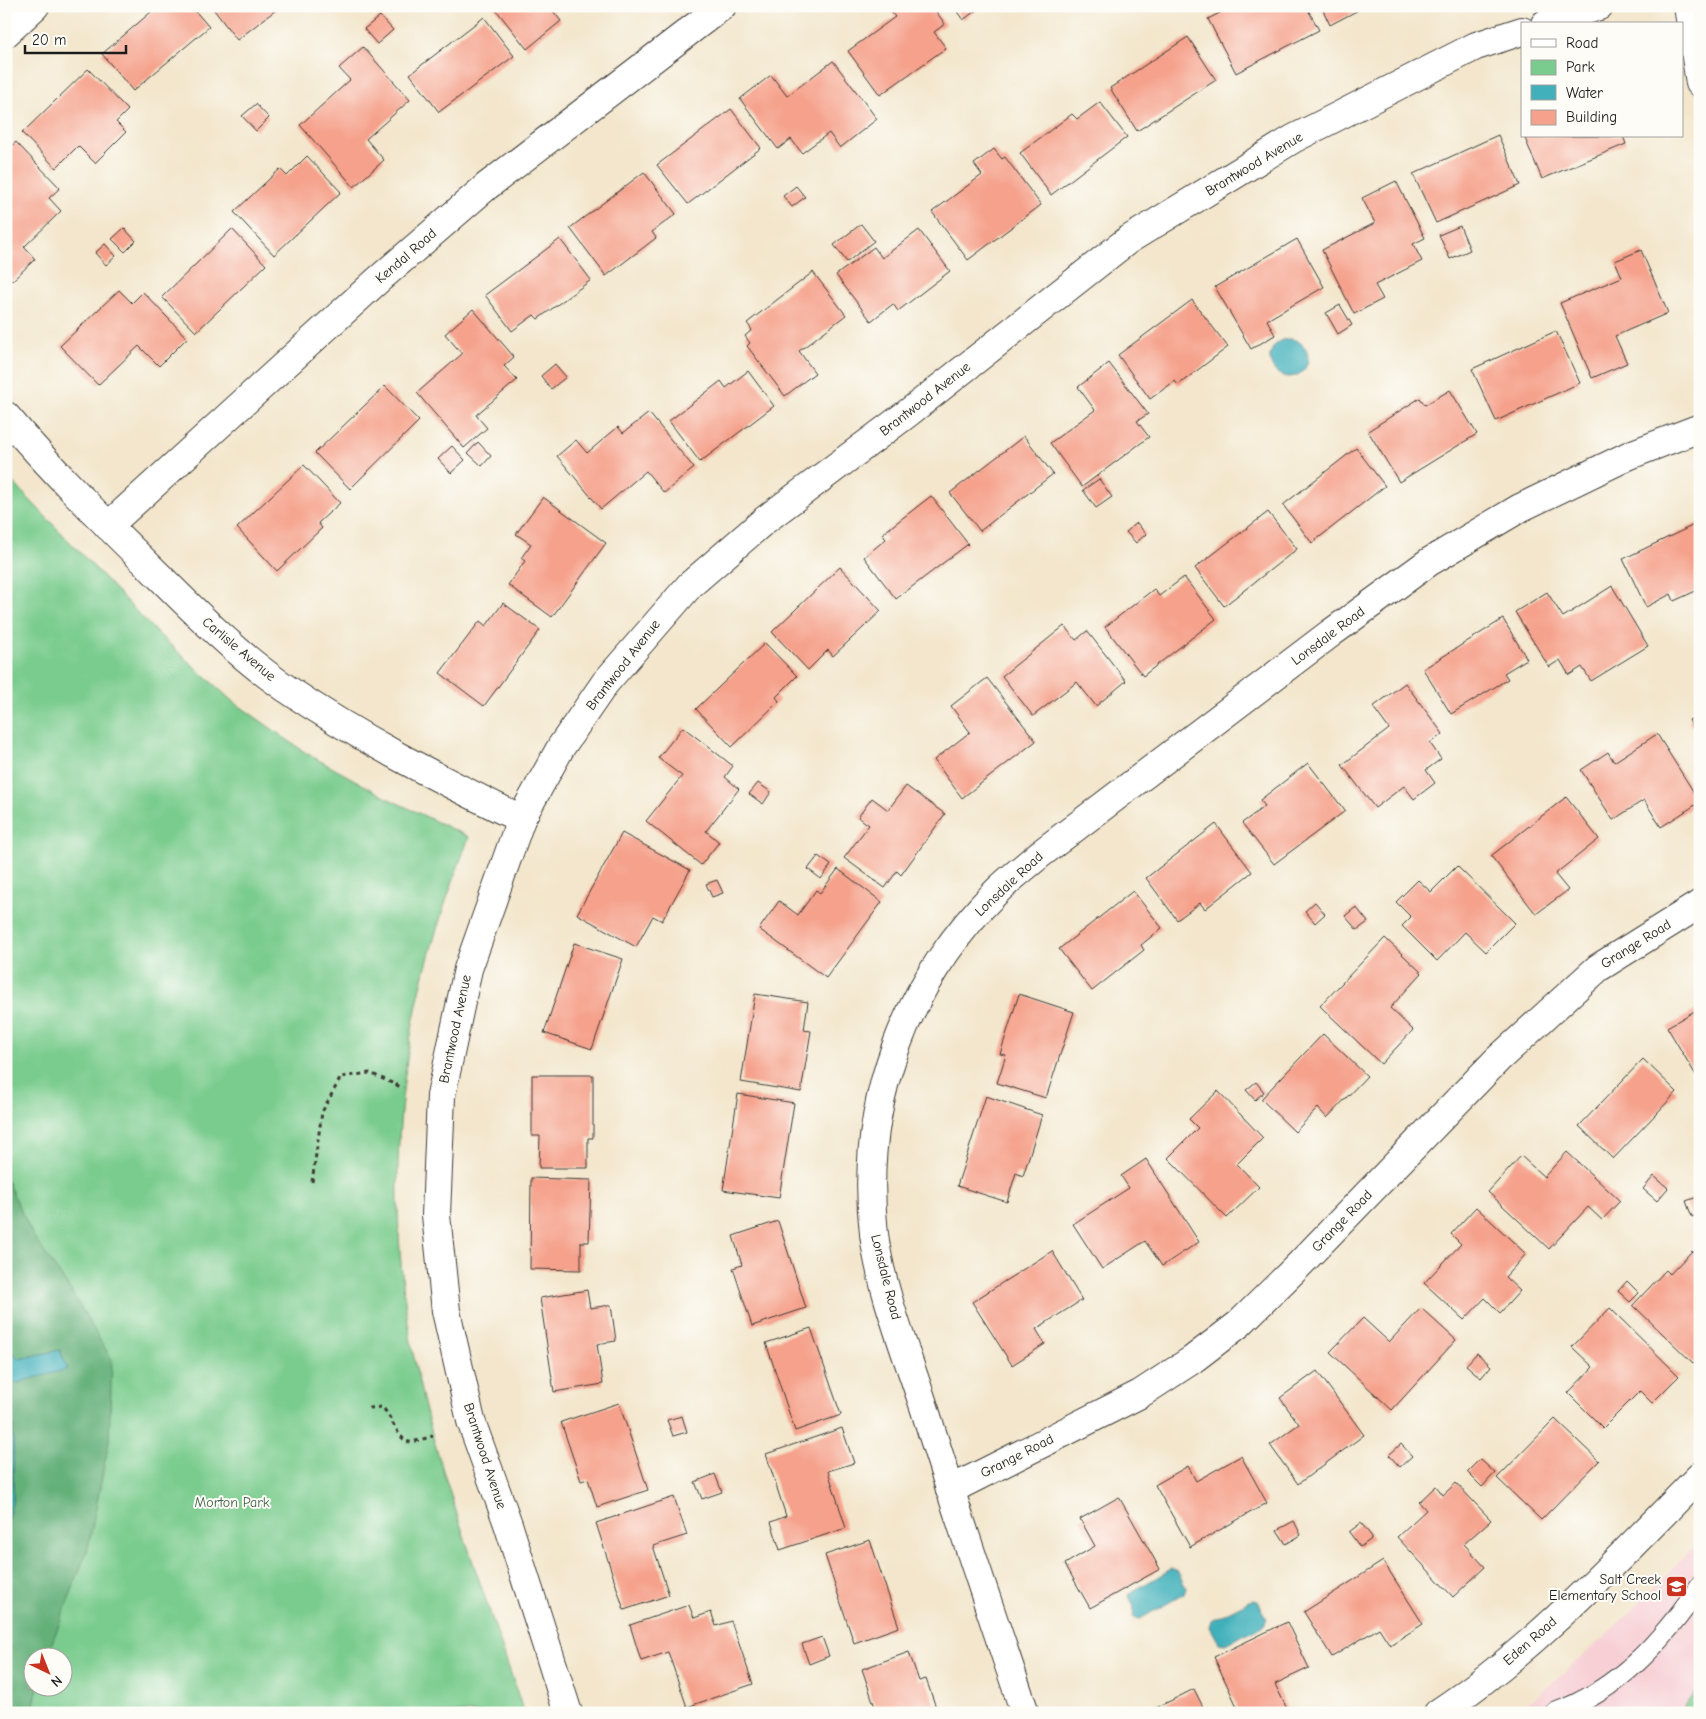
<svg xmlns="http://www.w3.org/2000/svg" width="1706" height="1719" viewBox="0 0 1706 1719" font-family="'Comic Neue',sans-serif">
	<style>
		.built { fill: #f7cfd5 }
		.green { fill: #7acc8e; stroke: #4b7455; fill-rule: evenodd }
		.forest { fill: #63b079; stroke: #40664a }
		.water { fill: #41b0bb; stroke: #2e666c }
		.building { fill: #f5a18b }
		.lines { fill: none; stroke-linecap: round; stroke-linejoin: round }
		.lane-casing { stroke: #3c3a36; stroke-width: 22 }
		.street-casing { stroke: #3c3a36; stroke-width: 30 }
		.path { stroke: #3c3a36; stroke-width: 3; stroke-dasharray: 4 4; stroke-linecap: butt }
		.lane { stroke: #fff; stroke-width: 20 }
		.street { stroke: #fff; stroke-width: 28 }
		.labels { text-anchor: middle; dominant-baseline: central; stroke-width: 4; stroke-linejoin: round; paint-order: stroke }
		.street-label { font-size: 14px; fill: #1c1c1c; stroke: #fdfcf7 }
		.park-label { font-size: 14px; fill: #42624a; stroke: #fdfcf7 }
		.poi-label { font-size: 14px; fill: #1c1c1c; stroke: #fdfcf7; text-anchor: end }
	</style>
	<rect width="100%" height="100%" fill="#fdfcf7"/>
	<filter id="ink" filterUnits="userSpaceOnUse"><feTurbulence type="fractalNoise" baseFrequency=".02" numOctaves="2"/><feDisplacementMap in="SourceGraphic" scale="10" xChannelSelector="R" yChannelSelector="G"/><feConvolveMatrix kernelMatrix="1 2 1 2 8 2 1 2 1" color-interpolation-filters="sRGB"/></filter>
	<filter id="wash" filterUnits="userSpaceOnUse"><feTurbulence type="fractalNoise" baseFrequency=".0096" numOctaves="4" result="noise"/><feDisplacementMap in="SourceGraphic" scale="20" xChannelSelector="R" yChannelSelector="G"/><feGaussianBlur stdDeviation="1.12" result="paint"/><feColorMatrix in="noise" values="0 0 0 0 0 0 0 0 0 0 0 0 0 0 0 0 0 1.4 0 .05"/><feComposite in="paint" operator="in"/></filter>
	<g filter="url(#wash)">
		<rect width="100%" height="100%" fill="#f3e6cc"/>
		<path class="built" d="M1700,1541V1713H1515L1536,1697L1612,1630Z"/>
		<g class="green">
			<path d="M6,475L154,630L231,700L306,753L389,799L469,837C447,896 426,956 414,1019C387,1156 394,1302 433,1437C460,1530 494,1621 524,1713H6V1527L13,1498L60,1350L19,1359L6,1347ZM32,1656H62V1686H32Z"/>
			<path d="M1700,1686V1713H1681Z"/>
		</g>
		<path class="forest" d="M6,1179L33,1236L69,1288L112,1360L109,1441L88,1548L47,1656H32V1686L38,1687L32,1713H6V1527L13,1498V1384L67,1369L60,1350L19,1359L6,1347Z"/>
		<g class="water">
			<circle cx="1289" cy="358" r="19"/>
			<path d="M6,1347L19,1359L60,1350L68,1369L13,1384V1498L6,1527Z"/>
			<path d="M1171,1569L1178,1572L1186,1588L1184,1594L1140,1619L1133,1617L1134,1607L1128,1594Z"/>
			<path d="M1252,1600L1258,1601L1267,1618L1264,1625L1225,1644L1219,1643L1210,1627L1212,1620Z"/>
		</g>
		<g id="blocks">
			<g class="building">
				<path d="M158,6H191L209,27L133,91L102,54Z"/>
				<path d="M211,6H281L237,40Z"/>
				<path d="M493,6H549L561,21L527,49Z"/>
				<path d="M887,6H932L945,24L934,32L946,48L880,95L848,51L895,17Z"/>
				<path d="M953,6H982L963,20Z"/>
				<path d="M1233,6H1306L1319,30L1236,73L1208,19Z"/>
				<path d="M1321,6H1366L1330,25Z"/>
				<path d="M380,16L393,30L377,44L364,29Z"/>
				<path d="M484,17L514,56L439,112L410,74Z"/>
				<path d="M1188,37L1216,80L1137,131L1110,88Z"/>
				<path d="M363,47L410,100L366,139L384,160L354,187L300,125L350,80L339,68Z"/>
				<path d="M833,61L877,119L840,148L829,133L802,153L791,139L778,149L740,99L771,75L787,96Z"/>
				<path d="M88,69L128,110L116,122L126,132L95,163L78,146L56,168L22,133Z"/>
				<path d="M1100,102L1127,137L1051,195L1020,153L1072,114L1077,119Z"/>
				<path d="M256,104L269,118L256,131L242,116Z"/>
				<path d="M731,109L761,148L688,204L657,165Z"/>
				<path d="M1498,135L1520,185L1436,223L1413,174Z"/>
				<path d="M1524,136H1623L1626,144L1542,179Z"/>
				<path d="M16,142L60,188L49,198L61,211L24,247L35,259L12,281L6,274V189L9,187L6,184V151Z"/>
				<path d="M994,149L1002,159L1005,157L1041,205L968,260L932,212L982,175L974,164Z"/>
				<path d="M307,156L341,192L274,255L234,212L280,169L287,176Z"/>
				<path d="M644,172L676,214L652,232L656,238L606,276L570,228Z"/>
				<path d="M1396,181L1425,238L1413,244L1422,261L1375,285L1383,299L1354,314L1322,250L1375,223L1362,198Z"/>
				<path d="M796,186L805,197L792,207L783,196Z"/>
				<path d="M861,224L874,241L847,262L834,245Z"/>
				<path d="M1460,226L1470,250L1450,259L1439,235Z"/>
				<path d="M124,228L136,241L125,252L112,239Z"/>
				<path d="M232,229L266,265L196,332L162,297Z"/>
				<path d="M919,230L950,271L898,311L893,304L871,321L836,275L874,247L882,258Z"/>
				<path d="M560,239L591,280L538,319L534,315L512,331L485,295Z"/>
				<path d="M1297,239L1324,287L1267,320L1275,335L1251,349L1215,287Z"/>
				<path d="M105,244L116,256L106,265L95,253Z"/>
				<path d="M1641,250L1668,313L1615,336L1627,363L1592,378L1560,303L1622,277L1615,261Z"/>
				<path d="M813,272L846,315L799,351L815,373L785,396L747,346L750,343L745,336L752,330L747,323Z"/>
				<path d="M119,290L132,303L143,292L187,338L159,366L139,346L98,385L60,346Z"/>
				<path d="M1192,300L1228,347L1178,385L1175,381L1150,399L1118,355Z"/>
				<path d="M1340,305L1352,325L1338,334L1326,313Z"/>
				<path d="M473,309L514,357L504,366L517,380L476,415L487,428L464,448L417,393L462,354L445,334Z"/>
				<path d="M1556,331L1580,383L1496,421L1472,369Z"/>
				<path d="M1109,363L1148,414L1137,421L1149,437L1082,487L1050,443L1095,410L1078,387Z"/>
				<path d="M555,364L566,377L551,389L541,376Z"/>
				<path d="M748,371L774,406L700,462L669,421L721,381L726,388Z"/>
				<path d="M385,386L419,421L350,489L315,453Z"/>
				<path d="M1450,390L1477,434L1399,482L1368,431L1420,398L1425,405Z"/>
				<path d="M649,413L694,468L664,493L646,471L601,509L557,456L576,440L587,453L618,427L623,433Z"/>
				<path d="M1024,436L1053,474L980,531L950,493Z"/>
				<path d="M478,442L491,456L482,466L468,453Z"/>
				<path d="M452,446L465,460L451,473L438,459Z"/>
				<path d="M1356,448L1385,486L1312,543L1283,505Z"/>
				<path d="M304,465L340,503L318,523L322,528L277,571L237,528Z"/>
				<path d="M1099,479L1112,497L1096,508L1083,490Z"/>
				<path d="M931,496L968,544L896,599L864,557L886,539L882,534Z"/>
				<path d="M543,497L606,543L552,617L508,585L525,561L521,558L531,544L516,534Z"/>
				<path d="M1268,512L1297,549L1224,606L1195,568Z"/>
				<path d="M1700,522V589L1674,601L1671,594L1646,607L1623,559Z"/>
				<path d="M1137,523L1146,534L1136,543L1126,532Z"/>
				<path d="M840,567L881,611L833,656L828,650L808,670L772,632Z"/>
				<path d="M1184,577L1216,619L1143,676L1105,627L1154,589L1159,596Z"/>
				<path d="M1612,586L1648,646L1591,681L1582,667L1569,675L1560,660L1549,667L1515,612L1547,592L1563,617Z"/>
				<path d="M503,603L540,630L484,706L440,673L480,621L486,626Z"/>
				<path d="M1503,619L1527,659L1504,673L1508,679L1451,714L1423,669Z"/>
				<path d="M1064,626L1076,640L1087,631L1126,681L1096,706L1077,682L1033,716L1002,676Z"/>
				<path d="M765,643L797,676L776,697L779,701L732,747L696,709Z"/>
				<path d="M987,678L1036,741L962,798L934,760L970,732L951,706Z"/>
				<path d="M1405,683L1443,734L1430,743L1441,759L1426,770L1435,783L1414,799L1404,786L1375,808L1342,765L1389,729L1373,707Z"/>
				<path d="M1700,715V741L1689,720Z"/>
				<path d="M683,727L733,766L725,777L739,789L706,831L719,842L701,865L646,821L682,776L658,758Z"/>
				<path d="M1657,734L1700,802L1661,827L1644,800L1613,820L1581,770L1608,752L1614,762Z"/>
				<path d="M1308,763L1345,811L1274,864L1242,823L1265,806L1260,800Z"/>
				<path d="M758,783L771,792L763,804L749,794Z"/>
				<path d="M906,786L945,814L901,875L897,871L885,888L844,858L869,825L858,817L872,798L888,810Z"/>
				<path d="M1566,797L1599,839L1555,874L1568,890L1536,914L1491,856Z"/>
				<path d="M1216,824L1252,872L1205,909L1200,903L1177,920L1146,878Z"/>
				<path d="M622,833L690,870L662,921L653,916L636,947L577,914Z"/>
				<path d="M818,856L831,865L821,879L808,869Z"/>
				<path d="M1457,866L1515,923L1486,952L1465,932L1437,961L1402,926L1411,917L1396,902L1418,880L1431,892Z"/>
				<path d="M838,869L882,902L826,978L759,929L779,901L798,915L816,890L820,893Z"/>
				<path d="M717,880L723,893L712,897L706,884Z"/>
				<path d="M1133,891L1162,928L1141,945L1144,950L1092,991L1059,949Z"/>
				<path d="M1315,902L1325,914L1315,923L1305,911Z"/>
				<path d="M1356,907L1368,922L1357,930L1345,916Z"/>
				<path d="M1385,938L1422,973L1390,1008L1413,1030L1381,1064L1320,1006Z"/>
				<path d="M574,943L623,959L592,1049L544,1033Z"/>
				<path d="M755,994L808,1002L804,1030L811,1031L801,1092L741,1082Z"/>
				<path d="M1019,994L1074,1012L1046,1098L997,1083L1006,1055L1000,1054Z"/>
				<path d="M1700,1008V1082L1667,1027Z"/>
				<path d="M1323,1034L1367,1076L1327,1118L1318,1108L1295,1132L1261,1099Z"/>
				<path d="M1643,1059L1677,1092L1613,1159L1579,1126Z"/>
				<path d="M532,1075H593V1138H588V1168H539L540,1136H532Z"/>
				<path d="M1256,1082L1264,1092L1255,1100L1246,1090Z"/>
				<path d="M1218,1091L1263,1138L1237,1164L1259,1187L1227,1218L1168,1158L1198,1128L1189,1119Z"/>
				<path d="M738,1094L794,1103L779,1198L723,1190Z"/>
				<path d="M986,1096L1042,1115L1023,1176L1016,1173L1007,1202L957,1186Z"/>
				<path d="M1567,1152L1620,1201L1602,1220L1588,1207L1549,1249L1488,1192L1521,1156L1544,1177Z"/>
				<path d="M1146,1159L1199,1242L1162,1266L1145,1241L1102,1269L1073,1224L1129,1188L1121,1176Z"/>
				<path d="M1654,1176L1668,1188L1657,1201L1643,1189Z"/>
				<path d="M531,1178L591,1180L589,1242H581V1270L530,1269Z"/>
				<path d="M1700,1196V1213L1692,1217L1686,1201Z"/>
				<path d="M1476,1207L1526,1254L1505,1277L1520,1291L1500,1313L1485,1298L1464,1320L1424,1283L1461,1244L1451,1234Z"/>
				<path d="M778,1221L806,1308L752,1326L733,1268L742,1265L733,1236Z"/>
				<path d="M1052,1251L1082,1300L1036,1329L1045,1344L1012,1365L972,1302Z"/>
				<path d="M1692,1251L1700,1258V1358L1694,1364L1633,1305L1666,1270L1670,1274Z"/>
				<path d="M1627,1281L1639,1293L1630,1302L1618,1291Z"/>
				<path d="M587,1290L590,1308L611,1305L616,1341L597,1344L603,1384L554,1392L540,1298Z"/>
				<path d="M1421,1308L1456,1340L1392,1410L1330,1352L1363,1318L1389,1342Z"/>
				<path d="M1610,1308L1679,1376L1652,1403L1640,1391L1603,1428L1568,1393L1593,1367L1572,1347Z"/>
				<path d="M811,1328L841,1415L795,1431L766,1343Z"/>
				<path d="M1477,1353L1491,1366L1481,1378L1466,1365Z"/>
				<path d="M1317,1371L1364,1435L1298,1484L1270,1445L1299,1424L1280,1398Z"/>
				<path d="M619,1403L648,1490L597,1507L588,1479L581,1481L561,1422Z"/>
				<path d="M682,1416L687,1432L673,1436L667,1420Z"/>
				<path d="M1555,1419L1599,1461L1541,1520L1497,1478Z"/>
				<path d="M842,1428L854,1463L828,1471L846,1528L780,1550L771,1522L786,1516L766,1454Z"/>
				<path d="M1401,1444L1412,1456L1400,1467L1389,1455Z"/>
				<path d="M1241,1456L1267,1503L1190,1547L1155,1485L1188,1466L1196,1481Z"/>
				<path d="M1480,1459L1495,1473L1482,1487L1467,1472Z"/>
				<path d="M715,1474L722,1492L702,1499L695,1482Z"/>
				<path d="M1456,1483L1491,1520L1464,1544L1485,1567L1453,1597L1397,1537L1426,1510L1419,1502L1436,1486L1443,1495Z"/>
				<path d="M674,1497L687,1535L653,1546L669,1595L624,1610L596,1523Z"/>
				<path d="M1119,1497L1160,1569L1090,1608L1065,1564L1095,1546L1080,1519Z"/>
				<path d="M1294,1521L1301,1535L1286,1544L1277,1530Z"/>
				<path d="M1361,1523L1373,1538L1360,1547L1349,1532Z"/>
				<path d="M870,1540L899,1627L854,1643L825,1555Z"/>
				<path d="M1383,1561L1423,1624L1390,1645L1379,1628L1332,1657L1304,1612Z"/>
				<path d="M689,1605L694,1618L711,1612L716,1626L731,1621L753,1684L687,1707L668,1652L641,1661L630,1625Z"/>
				<path d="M1287,1622L1309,1668L1275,1684L1289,1713H1240L1214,1657Z"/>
				<path d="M822,1637L829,1656L809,1664L802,1644Z"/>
				<path d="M909,1652L919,1681L926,1679L938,1713H877L862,1669Z"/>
				<path d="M1194,1689L1206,1713H1146Z"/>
			</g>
		</g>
	</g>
	<g filter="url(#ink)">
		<use href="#blocks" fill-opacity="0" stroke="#3c3a36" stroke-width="1"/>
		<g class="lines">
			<defs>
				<path id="lane" d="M1555,1713C1619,1690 1663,1640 1700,1586"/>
				<g id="street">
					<path d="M1688,6L1700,83"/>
					<path d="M1545,24L1599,6"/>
					<path d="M6,33L35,6"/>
					<path d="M6,416C54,473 107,525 160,577C199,616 238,655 284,687C360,739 439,779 521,819"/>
					<path d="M108,526L378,280L487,186L722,6"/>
					<path d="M950,1490L1140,1394L1192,1360L1239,1324L1297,1267L1498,1059L1598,968L1700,904"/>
					<path d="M568,1713L508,1524L471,1421L446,1311L436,1215L441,1096L468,969L521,819L561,747L605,683L690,585L765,520L908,413L1128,240L1293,139L1476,46L1522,31"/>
					<path d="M1025,1713C991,1612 956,1511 925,1410C907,1354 881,1291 874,1234C859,1104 905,984 996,892C1009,879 1025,867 1039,855L1331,633L1429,562L1520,508L1630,455L1700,428"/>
					<path d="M1438,1713C1537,1647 1617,1560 1700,1476"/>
				</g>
			</defs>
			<use href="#lane" class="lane-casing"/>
			<use href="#street" class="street-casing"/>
			<g class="path">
				<path d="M312,1182L322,1112L341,1077L370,1073L403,1088"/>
				<path d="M369,1408L382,1407C390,1414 399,1441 409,1442C415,1442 426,1438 433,1436"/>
			</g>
			<use href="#lane" class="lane"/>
			<use href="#street" class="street"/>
		</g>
	</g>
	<defs>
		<symbol id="school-square" viewBox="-11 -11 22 22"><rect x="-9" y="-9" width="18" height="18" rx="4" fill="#c8321e" stroke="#fdfcf7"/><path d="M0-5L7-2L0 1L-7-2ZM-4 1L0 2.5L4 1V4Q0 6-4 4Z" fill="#fff"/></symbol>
	</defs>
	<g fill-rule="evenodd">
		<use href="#school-square" x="1664" y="1574" width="25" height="25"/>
	</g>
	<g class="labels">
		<g class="street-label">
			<text transform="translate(1254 164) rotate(-31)">Brantwood Avenue</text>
			<text transform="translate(406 256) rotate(-41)">Kendal Road</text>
			<text transform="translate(925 399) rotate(-38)">Brantwood Avenue</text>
			<text transform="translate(1328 636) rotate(-37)">Lonsdale Road</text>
			<text transform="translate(239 649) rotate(40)">Carlisle Avenue</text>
			<text transform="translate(623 665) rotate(-52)">Brantwood Avenue</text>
			<text transform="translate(1009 884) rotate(-43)">Lonsdale Road</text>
			<text transform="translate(1636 944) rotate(-32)">Grange Road</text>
			<text transform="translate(455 1029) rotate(-78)">Brantwood Avenue</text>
			<text transform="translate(1342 1221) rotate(-46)">Grange Road</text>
			<text transform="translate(886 1277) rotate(76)">Lonsdale Road</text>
			<text transform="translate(485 1456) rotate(72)">Brantwood Avenue</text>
			<text transform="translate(1017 1456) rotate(-27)">Grange Road</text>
			<text transform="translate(1530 1641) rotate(-41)">Eden Road</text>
		</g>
		<g class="park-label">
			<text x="232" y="1502">Morton Park</text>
		</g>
		<g class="poi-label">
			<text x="1661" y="1579">Salt Creek<tspan x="1661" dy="16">Elementary School</tspan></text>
		</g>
	</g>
	<rect width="1706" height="1719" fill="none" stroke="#fdfcf7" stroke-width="25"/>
	<rect x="1521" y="22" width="162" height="115" fill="#fdfcf7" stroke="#a3a29f"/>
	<rect x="1531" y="39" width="25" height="8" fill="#ffffff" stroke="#a3a29f"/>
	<text x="1566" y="48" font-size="15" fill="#1c1c1c">Road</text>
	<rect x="1531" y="60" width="25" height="15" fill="#7acc8e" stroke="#a3a29f"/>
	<text x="1566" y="72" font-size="15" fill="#1c1c1c">Park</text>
	<rect x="1531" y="85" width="25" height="15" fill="#41b0bb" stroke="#a3a29f"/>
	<text x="1566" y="98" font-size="15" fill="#1c1c1c">Water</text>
	<rect x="1531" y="110" width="25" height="15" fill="#f5a18b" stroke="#a3a29f"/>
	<text x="1566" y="122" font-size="15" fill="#1c1c1c">Building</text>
	<g transform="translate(48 1672) rotate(137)"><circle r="24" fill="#fdfcf7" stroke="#a3a29f"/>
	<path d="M0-4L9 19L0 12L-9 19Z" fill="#c8321e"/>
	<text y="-8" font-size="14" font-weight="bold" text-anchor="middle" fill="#1c1c1c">N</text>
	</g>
	<path d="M25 45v8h101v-8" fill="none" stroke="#1c1c1c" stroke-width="2.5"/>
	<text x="32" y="45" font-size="15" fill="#1c1c1c" stroke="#fdfcf7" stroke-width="4" paint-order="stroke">20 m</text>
</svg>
